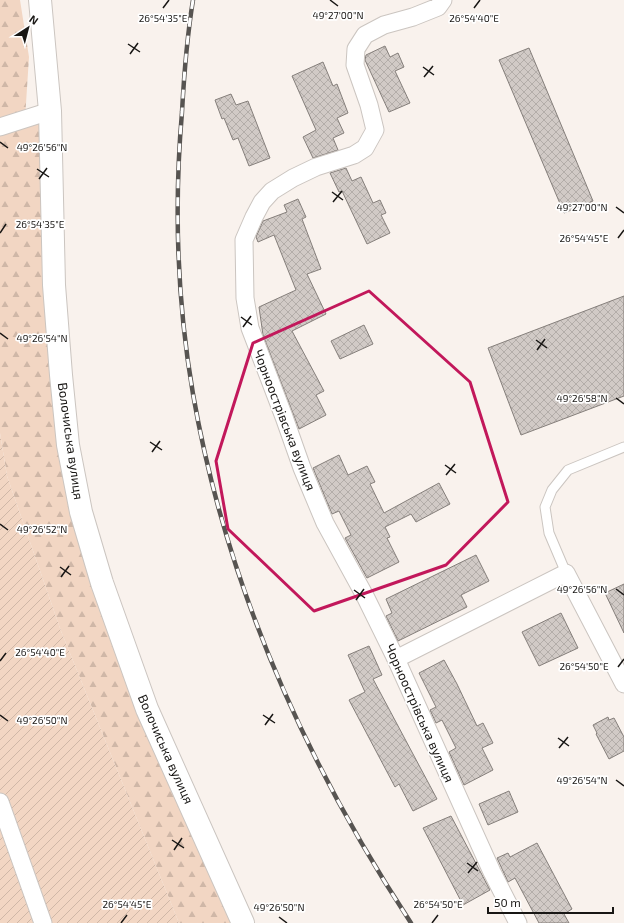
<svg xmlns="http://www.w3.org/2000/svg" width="624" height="923" viewBox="0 0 624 923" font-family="'Exo 2',sans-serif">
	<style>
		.forest { fill: url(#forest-firs) }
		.garden { fill: url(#garden-furrows) }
		.building { fill: url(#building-cross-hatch); stroke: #857f7b }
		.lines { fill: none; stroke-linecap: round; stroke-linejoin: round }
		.lane-casing { stroke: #cbc5c0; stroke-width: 11 }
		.street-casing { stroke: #cbc5c0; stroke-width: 19 }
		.secondary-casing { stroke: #cbc5c0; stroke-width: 24 }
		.lane { stroke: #fff; stroke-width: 9 }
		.street { stroke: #fff; stroke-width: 17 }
		.secondary { stroke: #fff; stroke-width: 22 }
		.rail-casing { stroke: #575451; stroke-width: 4.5 }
		.rail { stroke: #fff; stroke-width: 3; stroke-dasharray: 9; stroke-linecap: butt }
		.marked { fill: none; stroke: #c2185b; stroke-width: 3; stroke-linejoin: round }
		.ticks { fill: none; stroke: #181614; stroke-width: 1.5 }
		.labels { text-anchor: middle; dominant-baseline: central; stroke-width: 3.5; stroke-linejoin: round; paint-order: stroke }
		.street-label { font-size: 13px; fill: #181614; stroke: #fff }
		.ticks-label { font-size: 10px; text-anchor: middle; fill: #181614; stroke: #fff; stroke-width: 3.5; stroke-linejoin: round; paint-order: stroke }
	</style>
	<defs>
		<pattern id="forest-firs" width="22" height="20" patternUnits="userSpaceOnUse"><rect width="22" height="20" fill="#f2d6c3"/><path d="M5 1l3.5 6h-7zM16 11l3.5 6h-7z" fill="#cfb7a7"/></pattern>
		<pattern id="garden-furrows" width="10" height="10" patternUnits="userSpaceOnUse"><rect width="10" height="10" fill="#f2d6c3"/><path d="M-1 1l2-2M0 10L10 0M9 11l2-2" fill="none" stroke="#cfb7a7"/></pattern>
		<pattern id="building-cross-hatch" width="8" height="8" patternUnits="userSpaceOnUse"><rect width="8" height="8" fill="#d1cac6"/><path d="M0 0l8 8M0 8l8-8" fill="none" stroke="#b3ada9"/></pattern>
	</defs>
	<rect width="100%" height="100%" fill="#f9f2ed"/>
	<path class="forest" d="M0,0H20L29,57L25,119L50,111L81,512L243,923H179L61,631L7,476L0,433Z"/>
	<path class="garden" d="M0,433L7,476L61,631L179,923H0Z"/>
	<g class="building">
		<path d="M385,46L390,57L398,53L404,67L395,71L410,103L389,112L365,60L366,55Z"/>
		<path d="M529,48L593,201L564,213L499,60Z"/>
		<path d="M323,62L333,86L337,84L348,113L337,118L344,133L333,138L338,150L313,158L303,137L316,130L292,76Z"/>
		<path d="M231,94L236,105L248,101L270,158L249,166L238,138L233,140L224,118L222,119L215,100Z"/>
		<path d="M346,168L352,181L361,177L373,203L380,200L386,213L381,215L390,233L367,244L342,191L339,192L330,173Z"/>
		<path d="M298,199L306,217L302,219L321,269L307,274L326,314L292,331L324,391L316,395L326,415L299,429L263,335L259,307L296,290L274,235L258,242L256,237L263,221L287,212L284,205Z"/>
		<path d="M624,296V396L521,435L488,348Z"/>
		<path d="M364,325L373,344L340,359L331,341Z"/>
		<path d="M339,455L348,475L367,466L375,482L370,484L384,513L439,483L450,504L416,522L411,514L385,527L390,537L387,538L399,562L367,578L345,538L351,535L339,511L332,514L313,468Z"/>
		<path d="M476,555L489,581L461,595L467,607L398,641L386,616L392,613L386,599Z"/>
		<path d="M624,584V633L605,593Z"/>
		<path d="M561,613L578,648L539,666L522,632Z"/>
		<path d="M369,646L382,675L373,679L437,799L413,811L399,784L395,787L349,700L365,692L348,655Z"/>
		<path d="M444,660L457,684L477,726L483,723L493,743L482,748L493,770L464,785L449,752L456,748L442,720L436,723L430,710L436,707L419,673Z"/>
		<path d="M608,717L609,720L614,718L624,737V751L609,759L596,734L597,733L593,725Z"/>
		<path d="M509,791L518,812L488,825L479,804Z"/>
		<path d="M451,816L490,890L463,905L423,828Z"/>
		<path d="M537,843L572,909L564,914L569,923H539L515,878L508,882L497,858L508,853L510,857Z"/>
	</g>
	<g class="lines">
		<defs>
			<path id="lane" d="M566,573L549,533L545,507L552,490L568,470L624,447"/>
			<g id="street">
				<path d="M443,0L438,7L413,17L384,25L365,35L356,49L355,65L369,105L375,130L365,148L354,155L316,167L293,178L272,191L262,202L254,217L244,240L245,298L250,328L284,417L302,468L325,523L365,596L396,659L492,872L518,923"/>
				<path d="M0,127L50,111"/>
				<path d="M396,659L566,573L624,684"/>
				<path d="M0,802L43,923"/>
			</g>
			<path id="secondary" d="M40,0L50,111L54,285L61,375L68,445L81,512L102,583L147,709L243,923"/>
		</defs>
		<use href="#lane" class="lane-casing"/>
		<use href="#street" class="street-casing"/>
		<use href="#secondary" class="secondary-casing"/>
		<use href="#lane" class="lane"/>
		<use href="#street" class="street"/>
		<use href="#secondary" class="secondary"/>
		<defs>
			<path id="rail" d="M193,0C187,37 184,75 182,112C174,205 177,301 193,394C226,584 306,763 411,923"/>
		</defs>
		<use href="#rail" class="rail-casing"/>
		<use href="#rail" class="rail"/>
	</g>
	<path class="marked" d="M369,291L470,382L508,502L446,565L314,611L228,529L216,461L253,343Z"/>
	<path class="ticks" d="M330,0L338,6M163,8L169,0M474,8L480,0M128,44L140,52M130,54L138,43M423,67L434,75M424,77L433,66M0,142L8,148M37,169L49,177M39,179L47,168M332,192L343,200M333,202L342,191M616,207L624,213M0,233L6,224M618,238L624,230M241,317L252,325M243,327L251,316M0,333L8,339M536,340L547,348M537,350L545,339M616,398L624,404M150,442L162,450M152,452L160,441M445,465L456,473M446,475L455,464M0,524L8,530M60,567L71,575M61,577L69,566M616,589L624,595M354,590L365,598M356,600L364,589M0,661L6,653M618,667L624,659M0,715L8,721M263,715L275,723M265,725L273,714M558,738L569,746M559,748L568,737M616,780L624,786M172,840L184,848M174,850L182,838M467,863L478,871M468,873L477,862M279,917L287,923M121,923L127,915M432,923L438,915"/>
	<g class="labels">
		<g class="street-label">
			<text transform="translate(285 420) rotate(69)">Чорноострівська вулиця</text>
			<text transform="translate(71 441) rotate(82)">Волочиська вулиця</text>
			<text transform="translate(420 713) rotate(66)">Чорноострівська вулиця</text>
			<text transform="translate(166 749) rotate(66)">Волочиська вулиця</text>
		</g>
	</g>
	<g class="ticks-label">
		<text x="338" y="19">49°27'00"N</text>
		<text x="163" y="22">26°54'35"E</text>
		<text x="474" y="22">26°54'40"E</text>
		<text x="42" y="151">49°26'56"N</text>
		<text x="582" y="211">49°27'00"N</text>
		<text x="40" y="228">26°54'35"E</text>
		<text x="584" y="242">26°54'45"E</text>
		<text x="42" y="342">49°26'54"N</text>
		<text x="582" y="402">49°26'58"N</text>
		<text x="42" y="533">49°26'52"N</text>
		<text x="582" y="593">49°26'56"N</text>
		<text x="40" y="656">26°54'40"E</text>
		<text x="584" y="670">26°54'50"E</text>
		<text x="42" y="724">49°26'50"N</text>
		<text x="582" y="784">49°26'54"N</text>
		<text x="127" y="908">26°54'45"E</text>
		<text x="438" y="908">26°54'50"E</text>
		<text x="279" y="911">49°26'50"N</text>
	</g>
	<g transform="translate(28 28) rotate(36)" stroke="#ffffff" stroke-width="3" paint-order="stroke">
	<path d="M0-3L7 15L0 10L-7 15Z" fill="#181614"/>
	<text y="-6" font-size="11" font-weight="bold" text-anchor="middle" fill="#181614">N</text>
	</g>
	<path d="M488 907v6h125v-6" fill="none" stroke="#181614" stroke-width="2"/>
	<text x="494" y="907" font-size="12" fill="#181614" stroke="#ffffff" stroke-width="3" paint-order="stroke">50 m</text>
</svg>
